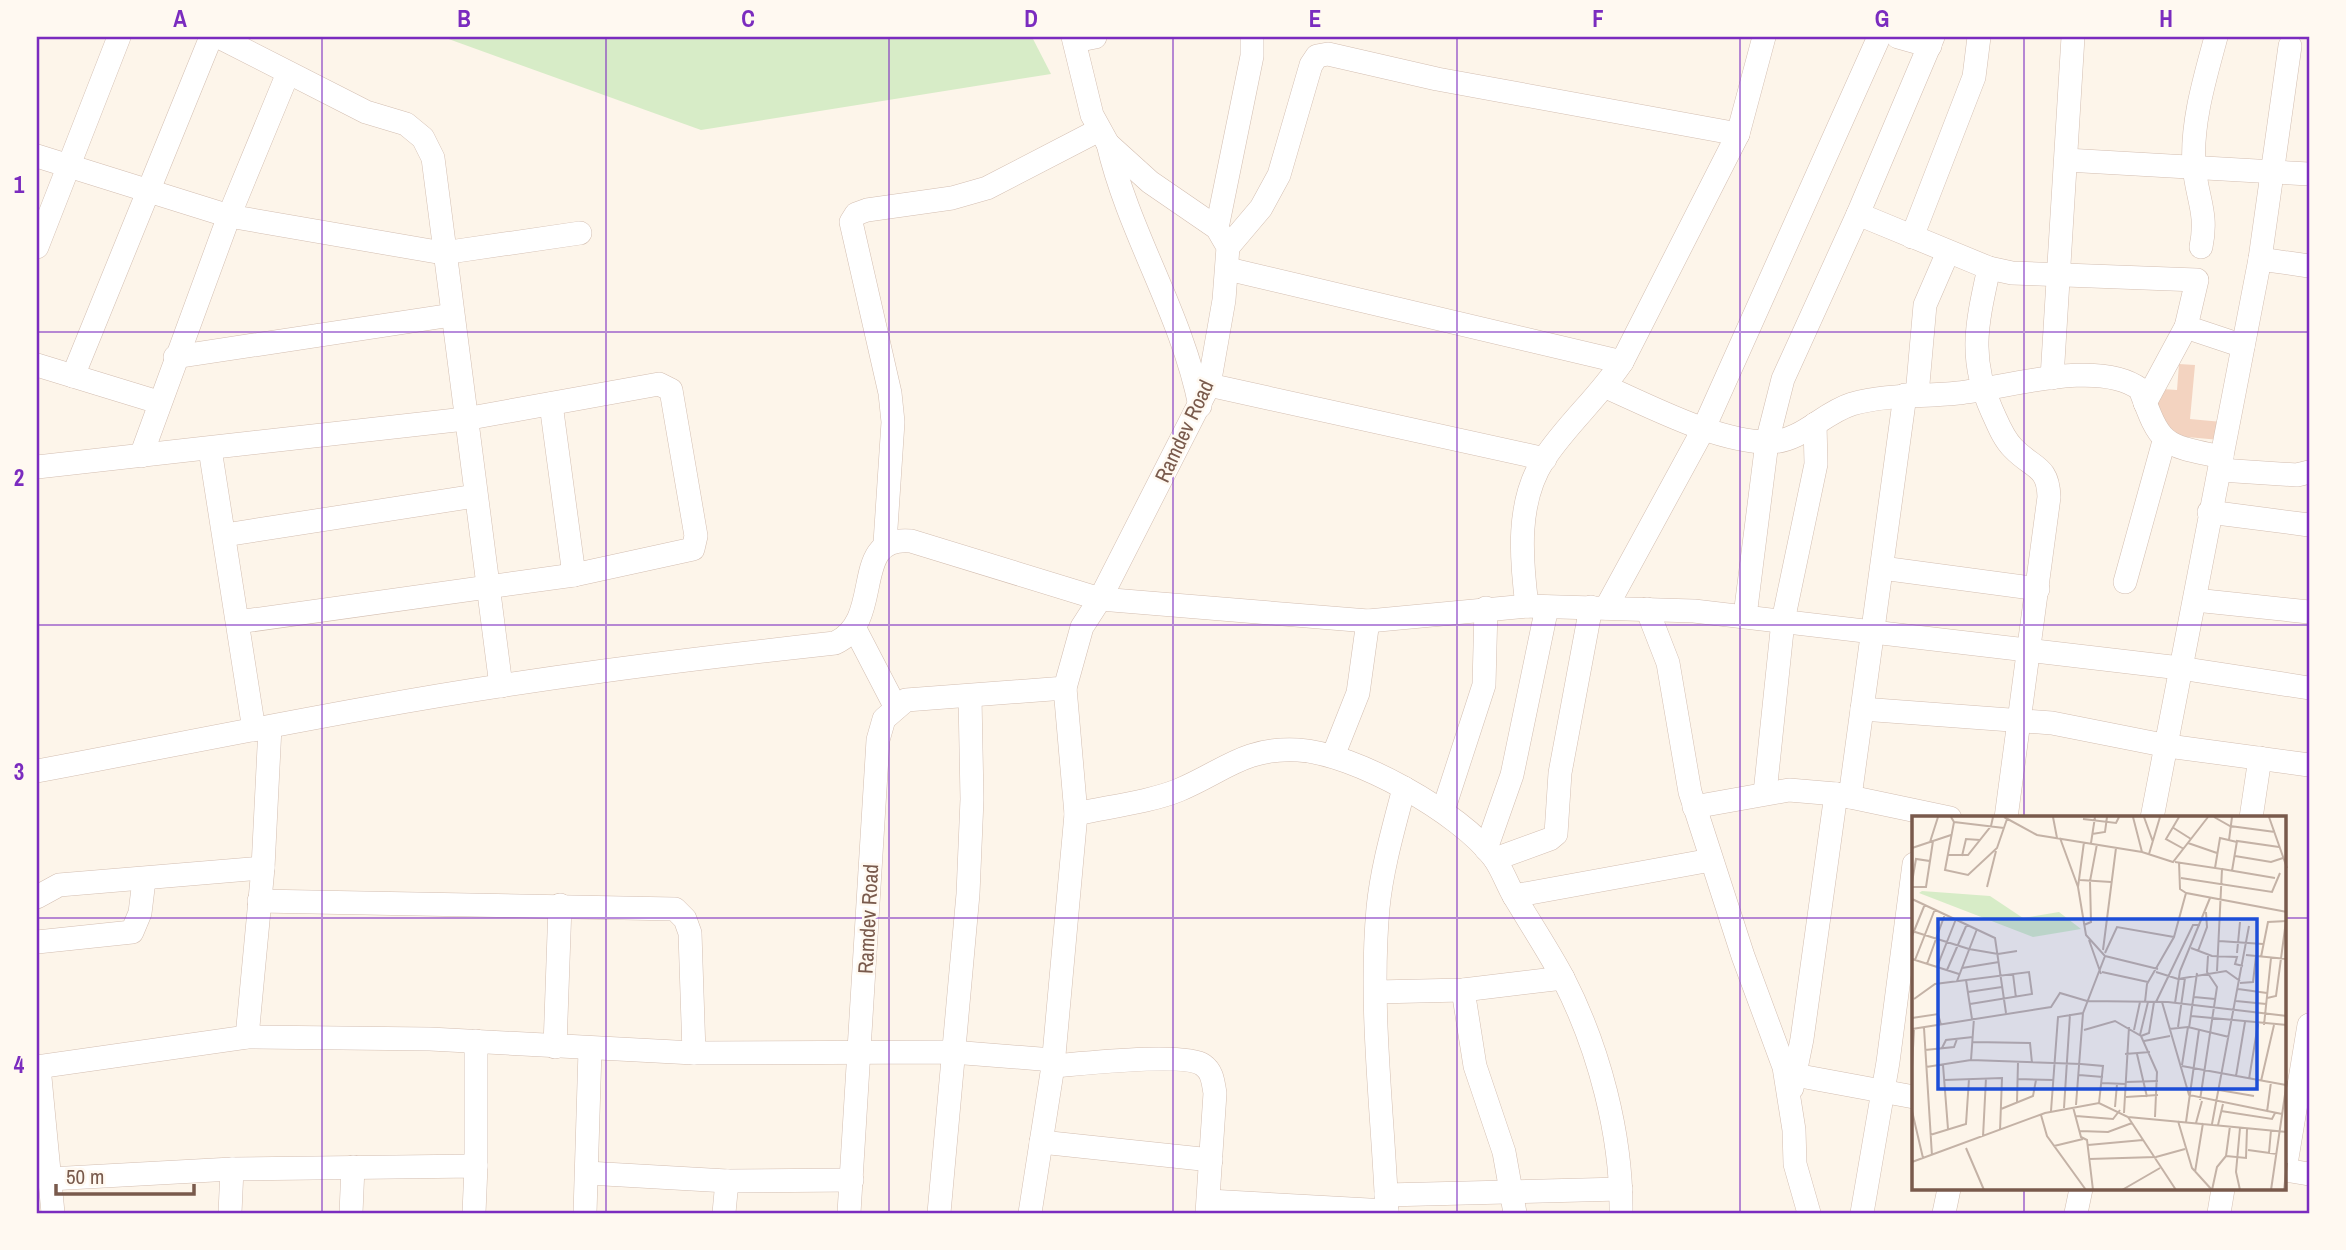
<svg xmlns="http://www.w3.org/2000/svg" width="2346" height="1250" viewBox="0 0 2346 1250" font-family="'Archivo Narrow',sans-serif">
	<style>
		.green { fill: #d7ecc7 }
		.building { fill: #f3d3c0 }
		.lines { fill: none; stroke-linecap: round; stroke-linejoin: round }
		.minor-casing { stroke: #d3beb1; stroke-width: 24 }
		.minor { stroke: #fff; stroke-width: 23 }
		.grid { fill: none; stroke: #7b2cbf; stroke-width: 2; stroke-opacity: 0.55 }
		.labels { text-anchor: middle; dominant-baseline: central; stroke-width: 5; stroke-linejoin: round; paint-order: stroke }
		.street-label { font-size: 21px; fill: #795a4c; stroke: #fff9f1 }
		.inset-road { fill: none; stroke: #c4b2a6; stroke-width: 2 }
		.view { fill: #1d4ed8; fill-opacity: 0.15; stroke: #1d4ed8; stroke-width: 3.5 }
		.inset-edge { fill: none; stroke: #795a4c; stroke-width: 3.5 }
		.neatline { fill: none; stroke: #7b2cbf; stroke-width: 2.5 }
		.grid-label { font-size: 23px; text-anchor: middle; font-weight: bold; fill: #7b2cbf }
	</style>
	<rect width="100%" height="100%" fill="#fdf5ea"/>
	<path class="green" d="M443,37H1032L1051,74L701,130Z"/>
	<path class="building" d="M2179,364L2195,365L2190,419L2222,422L2220,440L2165,435L2154,411L2162,389L2177,390Z"/>
	<g class="lines">
		<defs>
			<g id="minor">
				<path d="M219,37L366,112L406,124L423,138L433,158L501,686"/>
				<path d="M1898,37L1930,46"/>
				<path d="M1075,41L1095,37"/>
				<path d="M1108,144C1129,234 1182,314 1200,406"/>
				<path d="M37,156L229,216L443,253L580,233"/>
				<path d="M2066,160L2309,174"/>
				<path d="M1858,214L1989,268L2012,273L2197,280L2186,327L2243,346"/>
				<path d="M1217,228L1252,56V37"/>
				<path d="M1912,237L1974,77L1979,37"/>
				<path d="M37,247L119,37"/>
				<path d="M1228,247L1261,208L1279,175L1311,65L1317,56L1328,54L1437,79L1738,134"/>
				<path d="M2201,247C2208,213 2197,199 2194,166C2191,123 2205,78 2216,37"/>
				<path d="M2260,259L2309,266"/>
				<path d="M1989,268C1977,323 1968,358 1992,411C1998,424 2003,438 2013,448C2033,469 2048,465 2049,497L2006,818"/>
				<path d="M1228,269L1622,362"/>
				<path d="M175,357L452,315"/>
				<path d="M37,365L158,402"/>
				<path d="M73,376L211,37"/>
				<path d="M2052,378L2073,37"/>
				<path d="M1209,385L1545,459"/>
				<path d="M1606,387C1652,407 1721,444 1772,442C1803,440 1823,413 1852,404C1887,394 1923,397 1958,393C2006,388 2098,358 2140,389C2161,446 2162,445 2222,457"/>
				<path d="M1917,395L1925,305L1948,252"/>
				<path d="M2145,403L2186,327"/>
				<path d="M551,404L574,575"/>
				<path d="M210,449L254,730"/>
				<path d="M141,456L229,216L288,73"/>
				<path d="M37,467L465,419L659,384L671,390L696,536L693,549L574,575L238,622"/>
				<path d="M2220,470L2297,475L2309,472"/>
				<path d="M2209,512L2309,525"/>
				<path d="M225,535L475,496"/>
				<path d="M885,543L893,422L890,393L851,222L856,214L867,210L952,198L987,188L1099,130"/>
				<path d="M1882,568L2038,589"/>
				<path d="M2125,582L2164,441"/>
				<path d="M2195,600L2309,612"/>
				<path d="M1527,606C1521,558 1516,502 1544,459C1567,424 1599,397 1622,362L1738,134L1764,37"/>
				<path d="M1606,608L1703,430L1879,37"/>
				<path d="M1647,609L1668,663L1690,792L1743,956L1784,1067L1794,1130L1795,1164L1809,1213"/>
				<path d="M1745,616L1767,442L1783,379L1858,214L1933,37"/>
				<path d="M855,629L895,706"/>
				<path d="M1862,709L2052,723L2168,746L2309,765"/>
				<path d="M1333,756L1358,693L1368,621"/>
				<path d="M37,771C149,750 262,727 374,707C527,679 681,660 835,643C886,620 848,535 911,541L1100,599L1368,621L1527,606L1694,611L2180,668L2309,688"/>
				<path d="M1765,793L1783,621L1816,464L1815,424"/>
				<path d="M1850,797L1905,395"/>
				<path d="M1694,807L1789,790L1836,794L1950,818"/>
				<path d="M1443,811L1484,685L1486,608"/>
				<path d="M1076,814C1107,807 1150,802 1179,790C1224,771 1245,747 1298,750C1354,753 1461,813 1494,858C1502,869 1507,884 1514,896C1530,923 1548,950 1563,978C1599,1048 1622,1135 1621,1213"/>
				<path d="M2152,818L2260,259L2290,46"/>
				<path d="M2251,818L2260,758"/>
				<path d="M1486,849L1512,775L1547,607"/>
				<path d="M1495,859L1550,839L1556,834L1560,773L1591,607"/>
				<path d="M1514,896L1711,860"/>
				<path d="M37,897L59,885L263,868"/>
				<path d="M259,901L675,909L685,919L690,933L694,1053"/>
				<path d="M37,942L132,932L140,913L144,880"/>
				<path d="M1463,990L1475,1066L1504,1152L1515,1213"/>
				<path d="M1376,992L1463,990L1563,978"/>
				<path d="M247,1037L263,868L270,727"/>
				<path d="M476,1041V1166"/>
				<path d="M555,1047L560,905"/>
				<path d="M1053,1066C1079,1064 1185,1052 1203,1065C1213,1072 1213,1083 1215,1093L1207,1213"/>
				<path d="M37,1067L247,1037L430,1039L694,1053L952,1052L1053,1060"/>
				<path d="M39,1067L53,1213"/>
				<path d="M1795,1075L1914,1097"/>
				<path d="M1792,1088L1802,1039L1836,794"/>
				<path d="M1041,1142L1211,1160"/>
				<path d="M2285,1170L2309,1025"/>
				<path d="M2285,1170L2309,1174"/>
				<path d="M587,1173L727,1181L852,1180"/>
				<path d="M49,1179L232,1169L476,1166L474,1213"/>
				<path d="M1386,1195L1621,1189"/>
				<path d="M1209,1201L1387,1211"/>
				<path d="M230,1213L232,1169"/>
				<path d="M351,1213L353,1167"/>
				<path d="M585,1213L590,1050"/>
				<path d="M724,1213L727,1181"/>
				<path d="M849,1213L878,740L884,719L906,700L1065,688L1082,627L1100,599L1209,385L1224,300L1228,247L1217,228L1150,182L1108,144L1092,115L1073,37"/>
				<path d="M939,1213L968,894L972,799L970,697"/>
				<path d="M1030,1213L1053,1066L1076,814L1065,688"/>
				<path d="M1387,1213C1383,1113 1369,1009 1378,908C1382,867 1394,827 1404,788"/>
				<path d="M1862,1213L1888,1062L1914,864"/>
				<path d="M1944,1213L1949,1189"/>
				<path d="M2076,1213L2081,1189"/>
				<path d="M2219,1213L2223,1189"/>
			</g>
		</defs>
		<use href="#minor" class="minor-casing"/>
		<use href="#minor" class="minor"/>
	</g>
	<path class="grid" d="M322,37V1213M606,37V1213M889,37V1213M1173,37V1213M1457,37V1213M1740,37V1213M2024,37V818M37,332H2309M37,625H2309M37,918H1914M2285,918H2309M2024,1189V1213"/>
	<g class="labels">
		<g class="street-label">
			<text transform="translate(1184 431) rotate(-65)">Ramdev Road</text>
			<text transform="translate(868 919) rotate(-87)">Ramdev Road</text>
		</g>
	</g>
	<g transform="translate(1912 816)">
		<rect width="374" height="374" fill="#fdf5ea"/>
		<path d="M10,75L78,80L111,102L147,96L169,113L121,121L7,77Z" fill="#d7ecc7"/>
		<path class="inset-road" d="M39,1L42,6L33,54L56,59L85,32L95,3M92,1L125,19L230,36L261,46L296,1M141,1L145,22M221,1L230,36M232,1L241,26M267,1L254,23L272,33M302,1L318,10L363,16M357,1L375,52M171,3L204,7L207,1M42,6L92,12M260,11L279,23M180,18L193,16L195,1M317,24L320,1M18,26L26,1M179,27L183,1M276,27L305,37M0,32L39,19M237,38L248,1M36,39H56L79,10L81,1M50,40L54,23L68,24M323,40L359,46L371,42M263,46L310,53L305,155M267,46L268,73L274,77M303,52L308,22L325,26M310,53L363,62M320,55L325,25L367,31M269,62L360,76L368,57M168,64L199,66M0,66L4,43L18,45L21,25M0,71H14L18,45M75,71L84,35M166,71L172,26M0,83L83,122L94,197M172,109L179,106L178,65L185,28M0,115L57,133L86,138L105,135M0,120L13,88M177,124L189,158M307,125L351,128M279,132L300,140L325,141L323,148L331,150M191,134L204,32M286,135L295,111L294,96M193,137L205,111L262,121M325,137L328,106M334,139L375,143M193,140L246,153M349,141L356,106L375,105M0,143L47,158M3,144L23,93M15,148L33,98M25,151L44,103M50,152L87,146M35,154L55,108M190,156L236,166M244,156L266,163L314,155L328,165M101,158L104,182M54,164L60,203M45,165L65,113M328,167L341,166L344,140M326,173L355,177M56,176L90,171M282,181L303,183M355,182L364,180L374,105M2,183L23,168L117,156L120,178L58,188M324,185L354,188M233,186L235,168L262,121L274,77L375,96M244,186L281,109H288M250,186L277,279L370,298M263,187L268,155L298,82M279,200L375,209M0,202L26,198L29,209M352,209L359,142M266,211L273,162M12,212L20,340M277,212L285,157M0,213L139,191L148,177L175,185L256,186L375,200M257,213L276,211L317,221M172,214L203,205L229,220L245,256L243,301M222,214L228,186M228,219L236,186M229,220L237,217L242,186M232,225L258,220M61,226L118,227L120,247M30,232L34,224L61,221M13,234L42,231L45,223M213,238L238,236M225,238L235,281M59,244L62,202M169,248L191,250L187,287M31,249L36,313M270,249L276,211M270,250L374,269M0,251L2,213M14,251L59,244L169,248M167,259L191,261M324,260L333,206M105,263L142,264M337,263L346,208M32,264L90,262L88,315M349,265L362,209M214,266L246,265M190,267L214,268M307,274L342,280M214,281L246,279M288,284L305,171L295,156L296,140M105,286L106,246M164,289L171,197M161,291L169,321L175,324L181,374M203,291L205,268M152,292L158,198M89,293L121,280L124,264M0,295L11,342M139,295L146,201L171,197L193,140L174,119L166,71L148,22M309,295L360,303L363,297M355,296L359,266M212,297L217,211M129,299L135,320L174,374M164,300L201,303L208,294M216,301L375,316M266,305L280,352L300,374M274,306L287,214M284,307L290,285M300,308L337,110M306,309L311,288M328,312L324,356L328,374M168,315L196,316L220,307M18,319L54,308L57,263M71,321L74,262M176,329L231,324M142,330L171,323M54,332L72,374M336,334L365,338M357,337L359,314M314,340L334,342L335,313M177,343L244,341L273,333M0,346L133,297L187,287L216,301L264,374M283,356L291,307M210,374L248,352M300,374L305,351L314,340L318,310M359,374L375,265M372,374L375,347"/>
		<path class="view" d="M26,103H345V273H26Z"/>
		<rect width="374" height="374" class="inset-edge"/>
	</g>
	<rect width="2346" height="1250" fill="none" stroke="#fff9f1" stroke-width="77"/>
	<path d="M56 1184v10h138v-10" fill="none" stroke="#795a4c" stroke-width="3.5"/>
	<text x="66" y="1184" font-size="21" fill="#795a4c" stroke="#fff9f1" stroke-width="5" paint-order="stroke">50 m</text>
	<rect x="38" y="38" width="2270" height="1174" class="neatline"/>
	<g class="grid-label">
		<text x="180" y="27">A</text>
		<text x="464" y="27">B</text>
		<text x="748" y="27">C</text>
		<text x="1031" y="27">D</text>
		<text x="1315" y="27">E</text>
		<text x="1598" y="27">F</text>
		<text x="1882" y="27">G</text>
		<text x="2166" y="27">H</text>
		<text x="19" y="193">1</text>
		<text x="19" y="486">2</text>
		<text x="19" y="780">3</text>
		<text x="19" y="1073">4</text>
	</g>
</svg>
